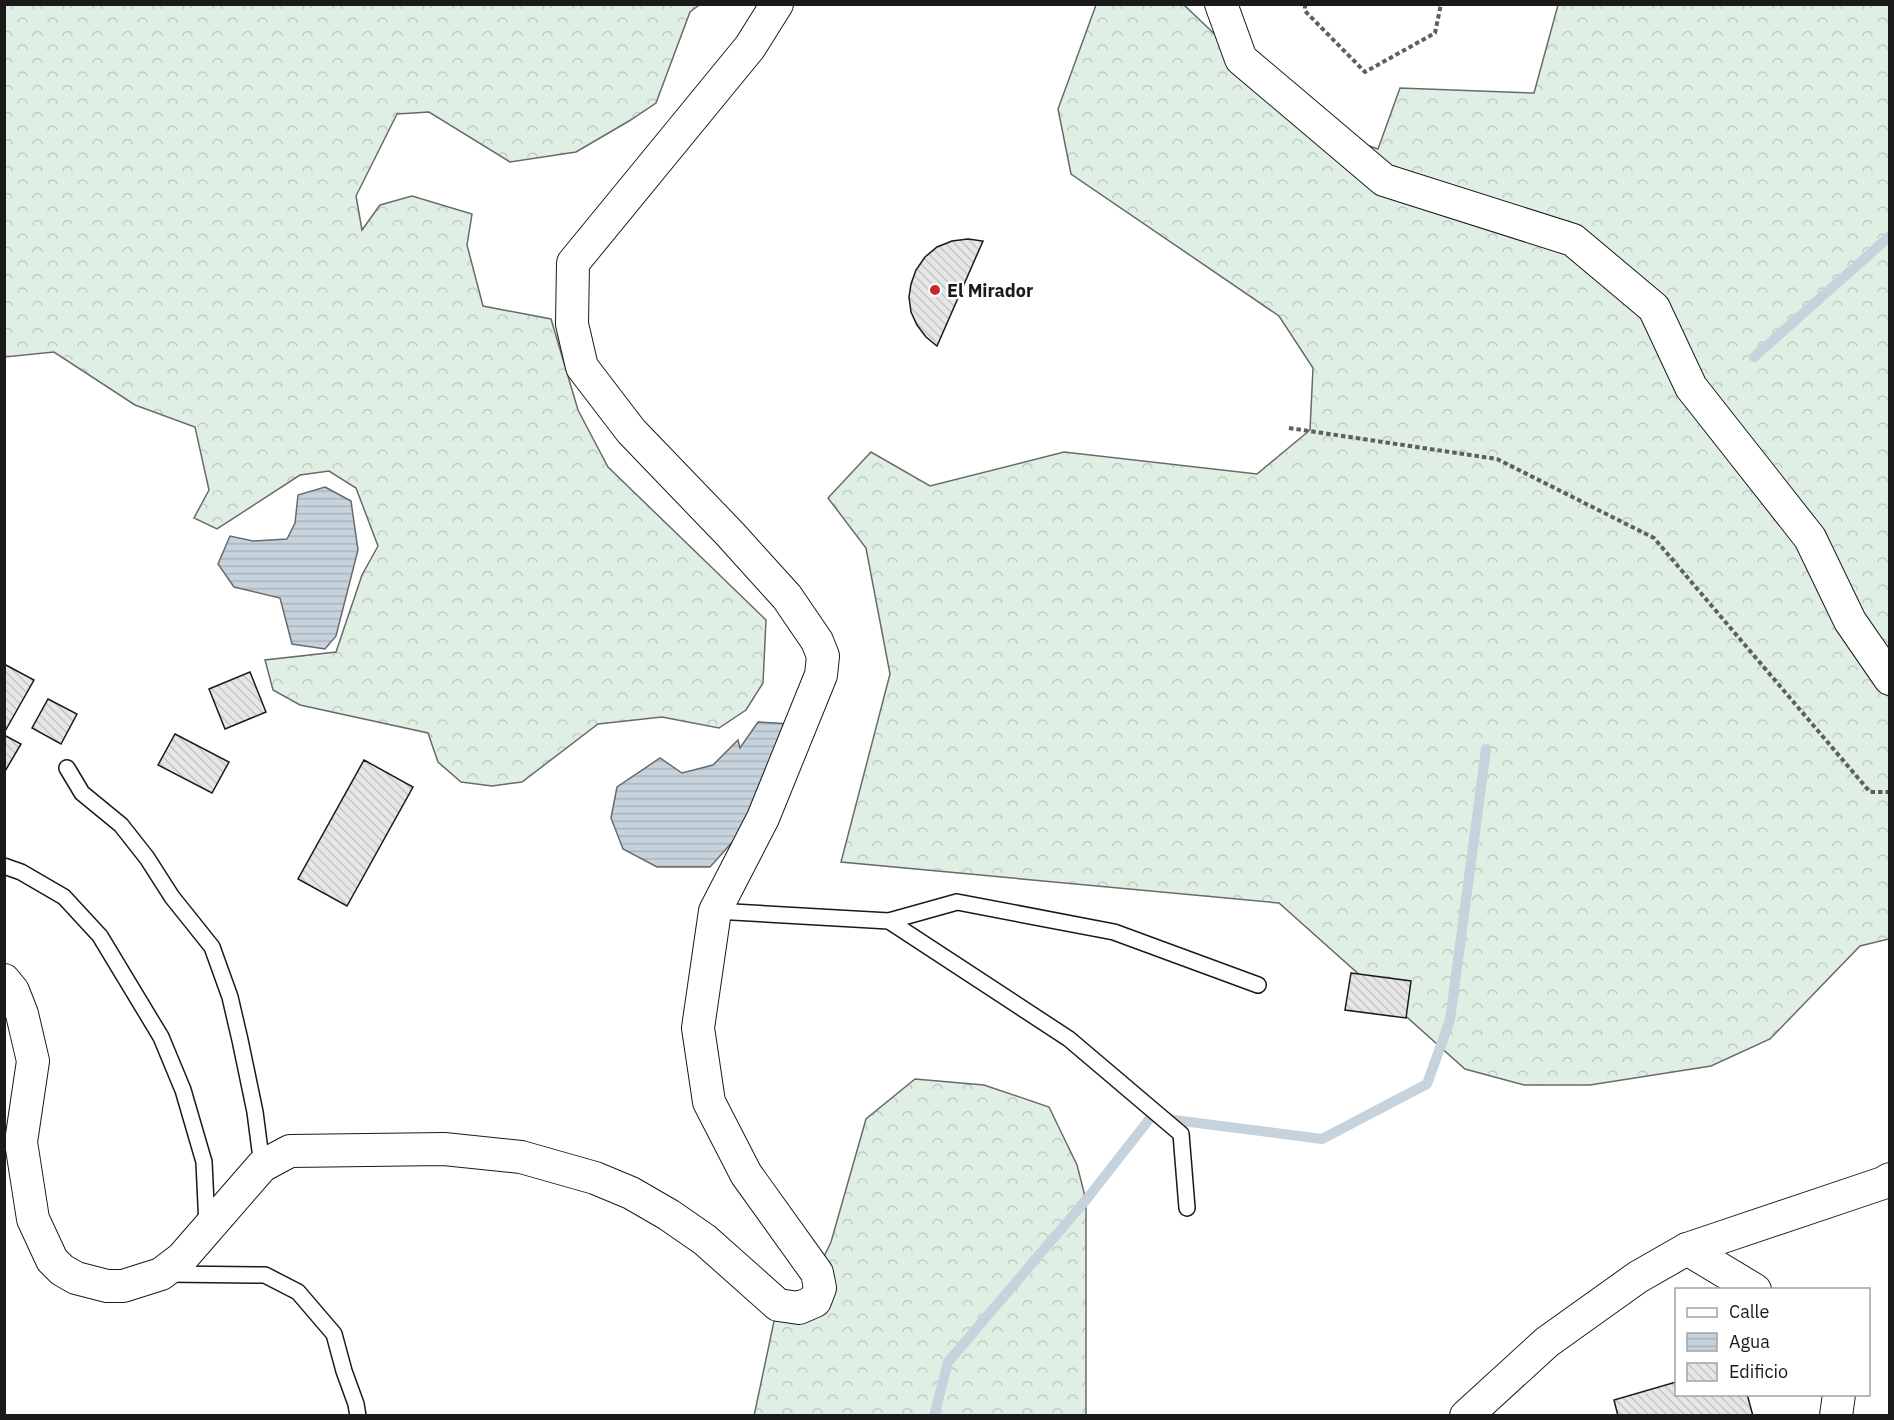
<svg xmlns="http://www.w3.org/2000/svg" width="1894" height="1420" viewBox="0 0 1894 1420" font-family="'IBM Plex Sans',sans-serif">
	<style>
		.forest { fill: url(#forest-crowns); stroke: #6a6a6a; stroke-width: 1.5 }
		.water { fill: url(#water-rules); stroke: #6a6a6a; stroke-width: 1.5 }
		.lines { fill: none; stroke-linecap: round; stroke-linejoin: round }
		.stream { stroke: #c6d2dc; stroke-width: 10 }
		.building { fill: url(#building-back-hatch); stroke: #1a1a1a; stroke-width: 1.5 }
		.service-casing { stroke: #1a1a1a; stroke-width: 18 }
		.minor-casing { stroke: #1a1a1a; stroke-width: 34 }
		.path { stroke: #5f5f5f; stroke-width: 4; stroke-dasharray: 4.5 3; stroke-linecap: butt }
		.service { stroke: #fff; stroke-width: 15 }
		.minor { stroke: #fff; stroke-width: 32 }
		.poi-dot { fill: #c62828; stroke: #fff; stroke-width: 2 }
		.labels { text-anchor: middle; dominant-baseline: central; stroke-width: 4.5; stroke-linejoin: round; paint-order: stroke }
		.poi-label { font-size: 18px; font-weight: bold; fill: #1a1a1a; stroke: #fff; text-anchor: start }
	</style>
	<defs>
		<pattern id="forest-crowns" width="20" height="18" patternUnits="userSpaceOnUse" patternTransform="scale(1.5)"><rect width="20" height="18" fill="#e0efe3"/><path d="M2 6a3 3 0 1 1 6 0M12 15a3 3 0 1 1 6 0" fill="none" stroke="#c0ccc2"/></pattern>
		<pattern id="water-rules" width="6" height="5" patternUnits="userSpaceOnUse" patternTransform="scale(1.5)"><rect width="6" height="5" fill="#c6d2dc"/><path d="M0 2.5h6" fill="none" stroke="#aab4bc"/></pattern>
		<pattern id="building-back-hatch" width="6" height="6" patternUnits="userSpaceOnUse" patternTransform="scale(1.5)"><rect width="6" height="6" fill="#e6e6e6"/><path d="M-1 5l2 2M0 0l6 6M5-1l2 2" fill="none" stroke="#c5c5c5"/></pattern>
	</defs>
	<rect width="100%" height="100%" fill="#fff"/>
	<g class="forest">
		<path d="M4,5H699L690,12L656,103L629,121L576,152L510,162L429,112L397,114L356,196L362,230L380,205L412,196L472,214L467,245L483,306L551,319L578,410L608,467L766,620L763,683L746,710L719,728L662,717L598,724L522,782L492,786L461,782L438,762L428,733L300,705L273,690L265,660L336,652L362,575L378,546L356,488L329,471L300,475L217,529L194,518L209,490L195,427L135,405L54,352L5,357Z"/>
		<path d="M1096,5H1184L1310,125L1378,149L1400,88L1534,93L1558,5H1889V939L1860,946L1770,1039L1711,1066L1590,1085H1524L1465,1069L1279,903L841,862L890,674L866,548L828,498L871,452L930,486L1064,452L1257,474L1310,430L1313,368L1279,316L1071,174L1058,109Z"/>
		<path d="M915,1079L984,1085L1049,1107L1077,1165L1086,1200V1415L754,1416L777,1307L799,1308L831,1242L866,1119Z"/>
	</g>
	<g class="water">
		<path d="M325,487L351,501L358,550L336,636L325,649L292,644L280,598L234,587L218,564L230,536L253,541L287,539L295,523L298,495Z"/>
		<path d="M758,722L791,724L736,838L710,867H657L623,849L611,818L617,787L660,758L682,773L713,765L738,740L740,748Z"/>
	</g>
	<g class="lines">
		<g class="stream">
			<path d="M1754,357L1890,236"/>
			<path d="M934,1416L948,1362L1086,1200L1151,1117L1322,1139L1427,1084L1450,1020L1486,749"/>
		</g>
	</g>
	<g class="building">
		<path d="M968,239L983,241L937,346L926,337L917,325L911,312L909,297L911,284L916,270L925,257L937,247L952,241Z"/>
		<path d="M4,664L34,680L4,733Z"/>
		<path d="M250,672L266,712L225,729L209,689Z"/>
		<path d="M48,699L77,714L61,744L32,728Z"/>
		<path d="M175,734L229,762L212,793L158,765Z"/>
		<path d="M4,735L21,744L4,773Z"/>
		<path d="M364,760L413,787L347,906L298,879Z"/>
		<path d="M1351,973L1411,981L1406,1018L1345,1010Z"/>
		<path d="M1676,1382V1394H1747L1753,1416H1618L1614,1400Z"/>
	</g>
	<g class="lines">
		<defs>
			<g id="service">
				<path d="M67,768L82,793L121,825L147,858L172,897L212,947L230,997L240,1040L255,1112L262,1166"/>
				<path d="M4,866L21,872L64,897L100,936L161,1037L183,1090L204,1162L207,1226"/>
				<path d="M715,911L889,921L957,902L1114,932L1258,985"/>
				<path d="M889,921L1069,1039L1181,1134L1187,1208"/>
				<path d="M167,1274L265,1275L298,1292L334,1334L344,1371L356,1404L358,1416"/>
			</g>
			<g id="minor">
				<path d="M1221,4L1241,59L1384,180L1573,240L1654,308L1691,387L1810,538L1850,621L1890,679"/>
				<path d="M4,980L13,991L22,1014L33,1061L21,1142L33,1219L52,1260L62,1270L76,1278L107,1286H123L161,1274L182,1258L262,1166L290,1151L444,1149L521,1157L595,1178L631,1193L669,1215L705,1240L778,1305L799,1308L815,1301L820,1288L817,1273L746,1174L709,1102L698,1028L715,911L763,818L821,675L823,656L817,641L787,597L731,535L631,431L582,367L572,324L573,263L750,47L777,4"/>
				<path d="M1687,1249L1755,1290"/>
				<path d="M1466,1416L1547,1342L1638,1277L1687,1249L1883,1183L1890,1179"/>
				<path d="M1836,1416L1839,1394"/>
			</g>
		</defs>
		<use href="#service" class="service-casing"/>
		<use href="#minor" class="minor-casing"/>
		<g class="path">
			<path d="M1305,4V11L1365,72L1435,33L1441,4"/>
			<path d="M1289,428L1497,459L1654,538L1870,792H1890"/>
		</g>
		<use href="#service" class="service"/>
		<use href="#minor" class="minor"/>
	</g>
	<circle class="poi-dot" cx="935" cy="290" r="6"/>
	<g class="labels">
		<g class="poi-label">
			<text x="947" y="290">El Mirador</text>
		</g>
	</g>
	<rect width="1894" height="1420" fill="none" stroke="#1a1a1a" stroke-width="12"/>
	<rect x="1675" y="1288" width="195" height="108" fill="#ffffff" stroke="#a3a3a3" stroke-width="1.5"/>
	<rect x="1687" y="1308" width="30" height="9" fill="#ffffff" stroke="#a3a3a3" stroke-width="1.5"/>
	<text x="1729" y="1318" font-size="18" fill="#1a1a1a">Calle</text>
	<rect x="1687" y="1333" width="30" height="18" fill="url(#water-rules)" stroke="#a3a3a3" stroke-width="1.5"/>
	<text x="1729" y="1348" font-size="18" fill="#1a1a1a">Agua</text>
	<rect x="1687" y="1363" width="30" height="18" fill="url(#building-back-hatch)" stroke="#a3a3a3" stroke-width="1.5"/>
	<text x="1729" y="1378" font-size="18" fill="#1a1a1a">Edificio</text>
</svg>
